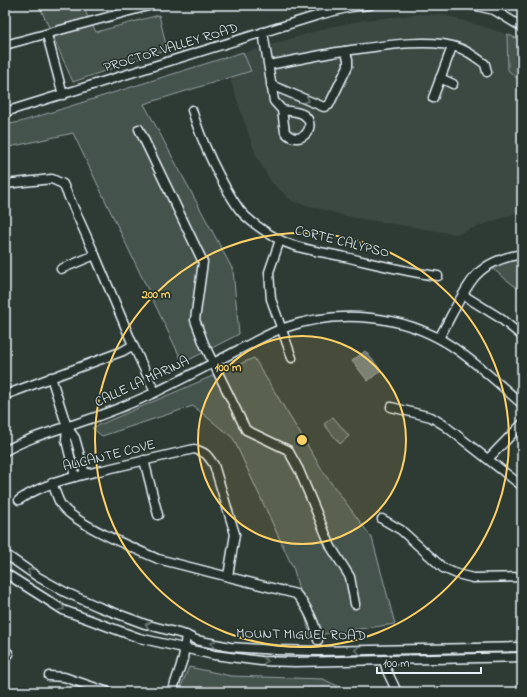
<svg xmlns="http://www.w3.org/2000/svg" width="527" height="697" viewBox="0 0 527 697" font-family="'Indie Flower',sans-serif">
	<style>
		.built { fill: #3b4843 }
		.green { fill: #45524e; stroke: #96a2a3 }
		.water { fill: #6b7775; stroke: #9da8a9 }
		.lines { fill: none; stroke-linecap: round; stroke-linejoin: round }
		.minor-casing { stroke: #e8f1f8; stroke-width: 11 }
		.minor { stroke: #26332d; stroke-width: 8 }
		.oneway { stroke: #6a7674 }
		.ring { fill: none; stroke: #ffd166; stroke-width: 2 }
		.labels { text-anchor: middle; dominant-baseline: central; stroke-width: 3.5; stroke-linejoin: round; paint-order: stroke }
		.street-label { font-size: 14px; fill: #e8f1f8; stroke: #26332d }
		.centre { fill: #ffd166; stroke: #26332d; stroke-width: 2 }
		.ring-label { font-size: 12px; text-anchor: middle; font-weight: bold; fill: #ffd166; stroke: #26332d; stroke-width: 3.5; stroke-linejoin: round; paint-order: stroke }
	</style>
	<rect width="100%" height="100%" fill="#2e3b35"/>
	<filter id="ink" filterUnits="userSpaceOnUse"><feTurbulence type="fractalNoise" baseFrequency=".025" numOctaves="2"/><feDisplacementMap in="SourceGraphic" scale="8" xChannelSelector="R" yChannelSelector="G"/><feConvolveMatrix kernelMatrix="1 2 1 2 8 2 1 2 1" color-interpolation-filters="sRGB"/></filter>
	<g filter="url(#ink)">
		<path class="built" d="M422,14L444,15L507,34L508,70L522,83V211L456,234L350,217L292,201L272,183L257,158L241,112L230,78L251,71L244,53L330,27L364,20Z"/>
		<g class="green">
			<path d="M39,5H82L96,32L159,15L167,49L73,82Z"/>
			<path d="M507,34L522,41V83L508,70Z"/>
			<path d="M243,52L251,71L144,104L233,270L239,334L183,363L73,133L5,148V125L20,122Z"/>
			<path d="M516,259H522V292L493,269L499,265Z"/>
			<path d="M254,358L326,476L372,538L395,624L310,636L294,570L233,438L193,406L102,436L92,428Z"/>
			<path d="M333,417L349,436L340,444L324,424Z"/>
			<path d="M189,667L231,676L323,679L350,692H179Z"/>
		</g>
		<path class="water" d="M365,351L381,370L368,381L352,361Z"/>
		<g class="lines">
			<defs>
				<g id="minor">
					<path d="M472,5L494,10L522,27"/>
					<path d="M263,32L274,101L282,110L285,132C300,149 319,126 304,115C298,111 288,111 282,110"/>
					<path d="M47,35L63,95"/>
					<path d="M5,45L152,5"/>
					<path d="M345,51C375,47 430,37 459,48C468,51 477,58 485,64L487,72"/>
					<path d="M269,65L337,52L345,51L348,59V66L329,105L324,107L271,85"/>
					<path d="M440,78L453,84"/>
					<path d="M433,98L452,47"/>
					<path d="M192,110C201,141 221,183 239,209C247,220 268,234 280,240C300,250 324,252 345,257C376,264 407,272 438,276"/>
					<path d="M5,112L322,14L351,7L370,5"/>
					<path d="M139,129L203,262L195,320L204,344L246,430L288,450L299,470L331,547L350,577L355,604"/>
					<path d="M5,184L52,179L63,184L95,255L133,345L155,392"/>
					<path d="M280,240L269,272L271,299L292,358"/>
					<path d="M61,269L95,255"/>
					<path d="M463,295L500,318L522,336"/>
					<path d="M439,338C450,319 460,296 473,279C484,264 504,257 522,254"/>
					<path d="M51,377L67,427L66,440L75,477"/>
					<path d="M5,395L123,351L133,345"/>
					<path d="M391,407L431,417L444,425L522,486"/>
					<path d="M67,427L75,438L85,474"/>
					<path d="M5,451C29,437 55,431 81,422C106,414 130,404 154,393C185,378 215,362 246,346C258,340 271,332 284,328C337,309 402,314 450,345C476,362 499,384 522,404"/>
					<path d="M488,459L522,424"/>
					<path d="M144,460L158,515"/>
					<path d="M52,483C55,490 57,497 60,503C71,523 136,549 158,559L296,594C307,606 316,624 318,640"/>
					<path d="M19,500C44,483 74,477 103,470C133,463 163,456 194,449C205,452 207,454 214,465L235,534L228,576"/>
					<path d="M382,519L401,530L443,568L457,574L473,578L522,577"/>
					<path d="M5,554L38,577L65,592L99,607L145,624L186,635L196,640L230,647L277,650L318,651L522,647"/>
					<path d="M5,573L63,610L139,638L214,655L261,661L295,662L522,657"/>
					<path d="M5,650L9,654"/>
					<path d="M384,660L387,671L397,692"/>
					<path d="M49,676L64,677L108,692"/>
					<path d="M172,692L183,659L186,635"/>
				</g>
			</defs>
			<use href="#minor" class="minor-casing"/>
			<use href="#minor" class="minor"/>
		</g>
		<defs><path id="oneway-chevron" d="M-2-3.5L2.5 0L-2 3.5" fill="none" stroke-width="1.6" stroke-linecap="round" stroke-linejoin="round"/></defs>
		<g class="oneway">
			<use href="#oneway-chevron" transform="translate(307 100) rotate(24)"/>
			<use href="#oneway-chevron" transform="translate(30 571) rotate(-145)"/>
			<use href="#oneway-chevron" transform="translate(62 608) rotate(28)"/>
			<use href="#oneway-chevron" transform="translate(148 625) rotate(-163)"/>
			<use href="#oneway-chevron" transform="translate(213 644) rotate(-169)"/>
			<use href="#oneway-chevron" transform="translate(357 650) rotate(179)"/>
			<use href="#oneway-chevron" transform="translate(265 661) rotate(3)"/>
		</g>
	</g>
	<circle cx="302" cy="440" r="104" fill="#ffd166" fill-opacity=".12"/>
	<g class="ring">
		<circle cx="302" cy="440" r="104"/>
		<circle cx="302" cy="440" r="207"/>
	</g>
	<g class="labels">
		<g class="street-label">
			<text transform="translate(171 48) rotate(-17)">PROCTOR VALLEY ROAD</text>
			<text transform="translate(342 242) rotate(14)">CORTE CALYPSO</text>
			<text transform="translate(142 382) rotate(-25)">CALLE LA MARINA</text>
			<text transform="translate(109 456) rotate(-14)">ALICANTE COVE</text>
			<text transform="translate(301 635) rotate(1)">MOUNT MIGUEL ROAD</text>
		</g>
	</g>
	<circle cx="302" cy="440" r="6" class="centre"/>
	<g class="ring-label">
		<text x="156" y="298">200 m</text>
		<text x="228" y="371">100 m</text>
	</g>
	<rect width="527" height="697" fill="none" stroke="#26332d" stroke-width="20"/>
	<rect x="10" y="10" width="507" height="677" fill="none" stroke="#e8f1f8" stroke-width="1.5" filter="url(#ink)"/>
	<path d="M377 667v6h104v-6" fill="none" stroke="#e8f1f8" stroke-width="2"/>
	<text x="383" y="667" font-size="12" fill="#e8f1f8" stroke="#26332d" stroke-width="3" paint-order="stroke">100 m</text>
</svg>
